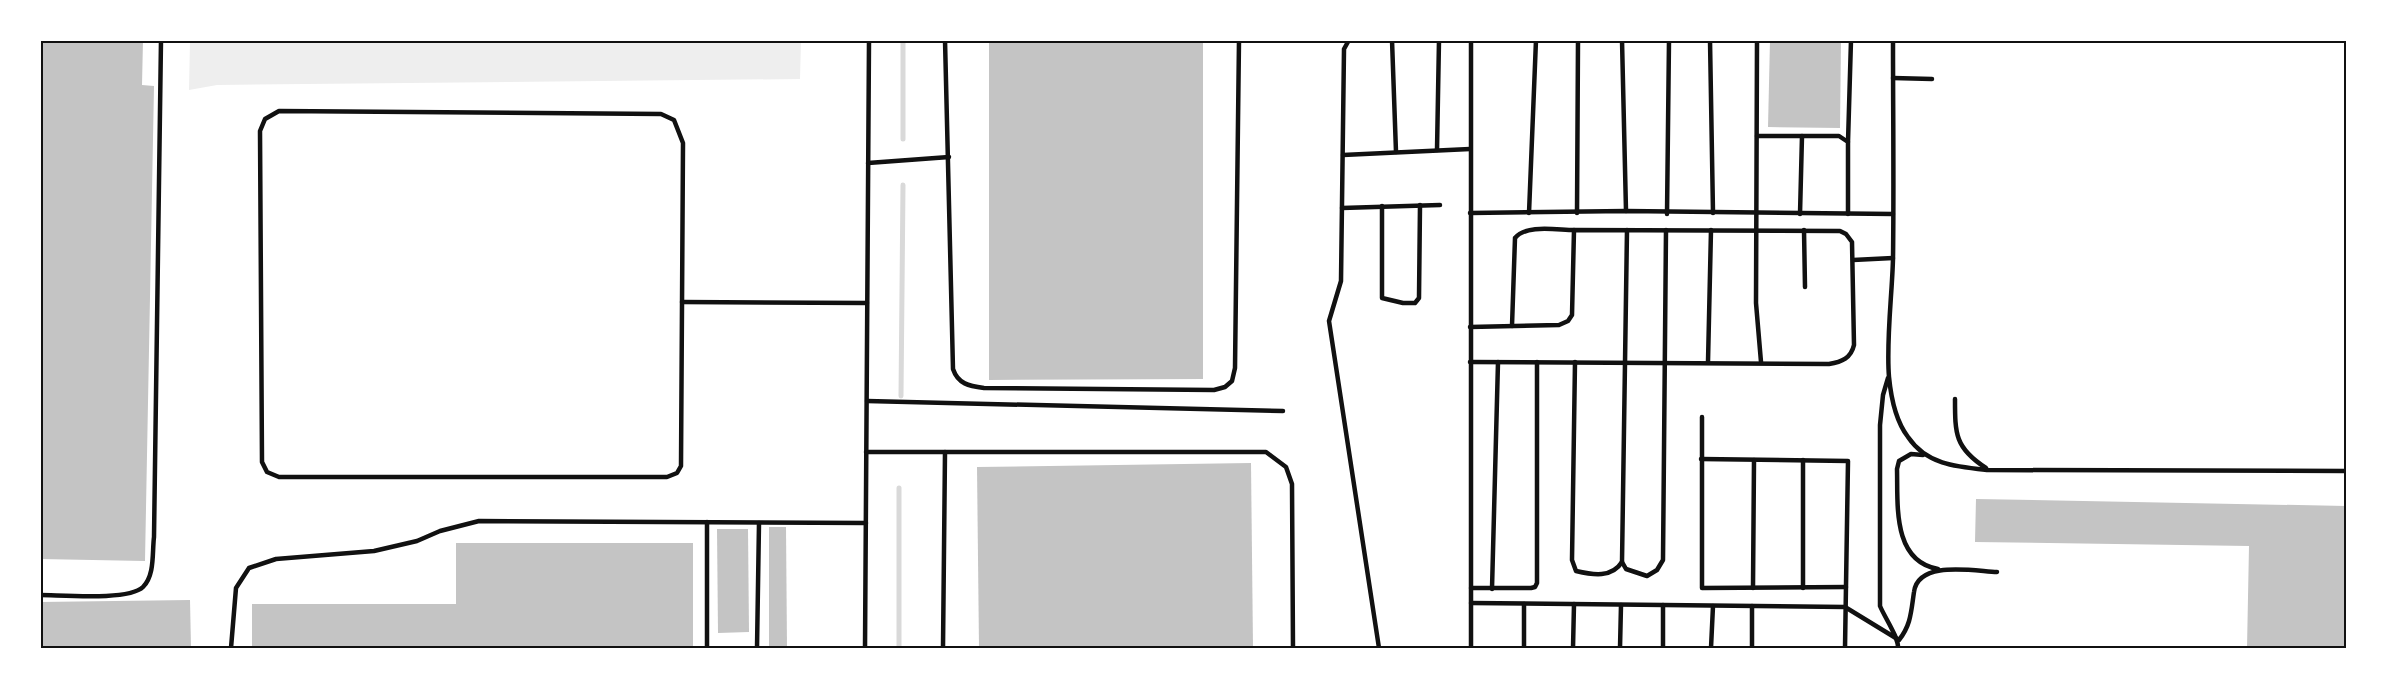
<svg xmlns="http://www.w3.org/2000/svg" width="2387" height="689" viewBox="0 0 2387 689" font-family="Merriweather,serif">
	<style>
		.green { fill: #eee }
		.lines { fill: none; stroke-linecap: round; stroke-linejoin: round }
		.stream { stroke: #d9d9d9; stroke-width: 5 }
		.building { fill: #c4c4c4 }
		.service { stroke: #111; stroke-width: 4.5 }
		.neatline { fill: none; stroke: #111; stroke-width: 2 }
	</style>
	<rect width="100%" height="100%" fill="#fff"/>
	<path class="green" d="M190,41H801L800,79L217,85L189,90Z"/>
	<g class="lines">
		<g class="stream">
			<path d="M903,40V139"/>
			<path d="M901,396L903,185"/>
			<path d="M899,648V488"/>
		</g>
	</g>
	<g class="building">
		<path d="M40,40H143L142,85L154,86L145,561L40,559Z"/>
		<path d="M989,40H1203V379L989,380Z"/>
		<path d="M1770,40H1841L1840,128L1768,127Z"/>
		<path d="M1251,463L1253,648H979L977,467Z"/>
		<path d="M1976,499L2346,506V648H2247L2249,546L1975,542Z"/>
		<path d="M769,527H786L787,648H769Z"/>
		<path d="M717,529H748L749,632L718,633Z"/>
		<path d="M456,543H693V648H252V604H456Z"/>
		<path d="M190,600L191,648H40V602Z"/>
	</g>
	<g class="lines">
		<g class="service">
			<path d="M945,40L953,369C958,384 969,386 984,388L1214,390L1225,387L1232,381L1235,368L1239,40"/>
			<path d="M1349,40L1344,49L1341,281L1329,321L1379,648"/>
			<path d="M1392,40L1396,152"/>
			<path d="M1622,40L1626,211"/>
			<path d="M1710,40L1713,213"/>
			<path d="M1757,40L1756,303L1761,362"/>
			<path d="M1893,40C1893,113 1894,186 1893,259C1892,296 1886,341 1889,377C1891,398 1895,420 1908,437C1927,465 1957,467 1988,470L2346,471"/>
			<path d="M1893,78L1932,79"/>
			<path d="M279,111L661,114L674,120L683,143L681,466L677,473L667,477H279L267,472L262,462L260,131L265,119Z"/>
			<path d="M1757,136H1839L1848,142V214"/>
			<path d="M1848,142L1851,40"/>
			<path d="M1437,150L1439,40"/>
			<path d="M1343,155L1470,149"/>
			<path d="M868,163L949,157"/>
			<path d="M1382,206V298L1403,303H1415L1419,298L1420,205"/>
			<path d="M1342,208L1440,205"/>
			<path d="M1470,213L1626,211L1893,214"/>
			<path d="M1529,213L1536,40"/>
			<path d="M1577,213L1578,40"/>
			<path d="M1667,214L1669,40"/>
			<path d="M1800,214L1802,136"/>
			<path d="M1804,230L1805,287"/>
			<path d="M1853,260L1893,258"/>
			<path d="M682,302L867,303"/>
			<path d="M1512,326L1515,238C1526,224 1557,230 1574,230"/>
			<path d="M1470,327L1559,325L1568,321L1572,315L1574,230L1840,231L1846,234L1852,242L1854,345C1851,358 1842,362 1829,364L1470,362"/>
			<path d="M1575,362L1572,560L1576,571C1593,575 1612,578 1622,562L1627,230"/>
			<path d="M1708,362L1711,230"/>
			<path d="M1888,378L1883,395L1880,425V606C1885,618 1899,638 1898,648"/>
			<path d="M1955,399C1955,434 1955,448 1986,468"/>
			<path d="M867,401L1283,411"/>
			<path d="M1702,417V588L1846,587"/>
			<path d="M866,452H945"/>
			<path d="M1923,455L1911,454L1899,461L1897,469C1898,504 1892,561 1938,569"/>
			<path d="M1701,459L1848,461L1845,648"/>
			<path d="M1622,562L1626,569L1647,576L1657,570L1663,560L1666,230"/>
			<path d="M1471,588H1531L1535,587L1537,583V362"/>
			<path d="M1753,588L1754,460"/>
			<path d="M1803,588V460"/>
			<path d="M1492,589L1498,362"/>
			<path d="M40,595C61,595 129,601 143,587C155,575 152,553 154,537L161,40"/>
			<path d="M1471,603L1845,607L1899,640C1911,625 1911,612 1914,592C1918,560 1973,571 1997,572"/>
			<path d="M1752,606V648"/>
			<path d="M231,648L236,588L249,568L276,559L374,551L417,541L440,531L479,521L866,523"/>
			<path d="M707,648V522"/>
			<path d="M757,648L759,523"/>
			<path d="M865,648L869,40"/>
			<path d="M943,648L945,452H1266L1286,467L1292,484L1293,648"/>
			<path d="M1471,648V40"/>
			<path d="M1524,648V604"/>
			<path d="M1573,648L1574,604"/>
			<path d="M1620,648L1621,605"/>
			<path d="M1663,648V605"/>
			<path d="M1711,648L1713,606"/>
		</g>
	</g>
	<rect width="2387" height="689" fill="none" stroke="#ffffff" stroke-width="84"/>
	<rect x="42" y="42" width="2303" height="605" class="neatline"/>
</svg>
